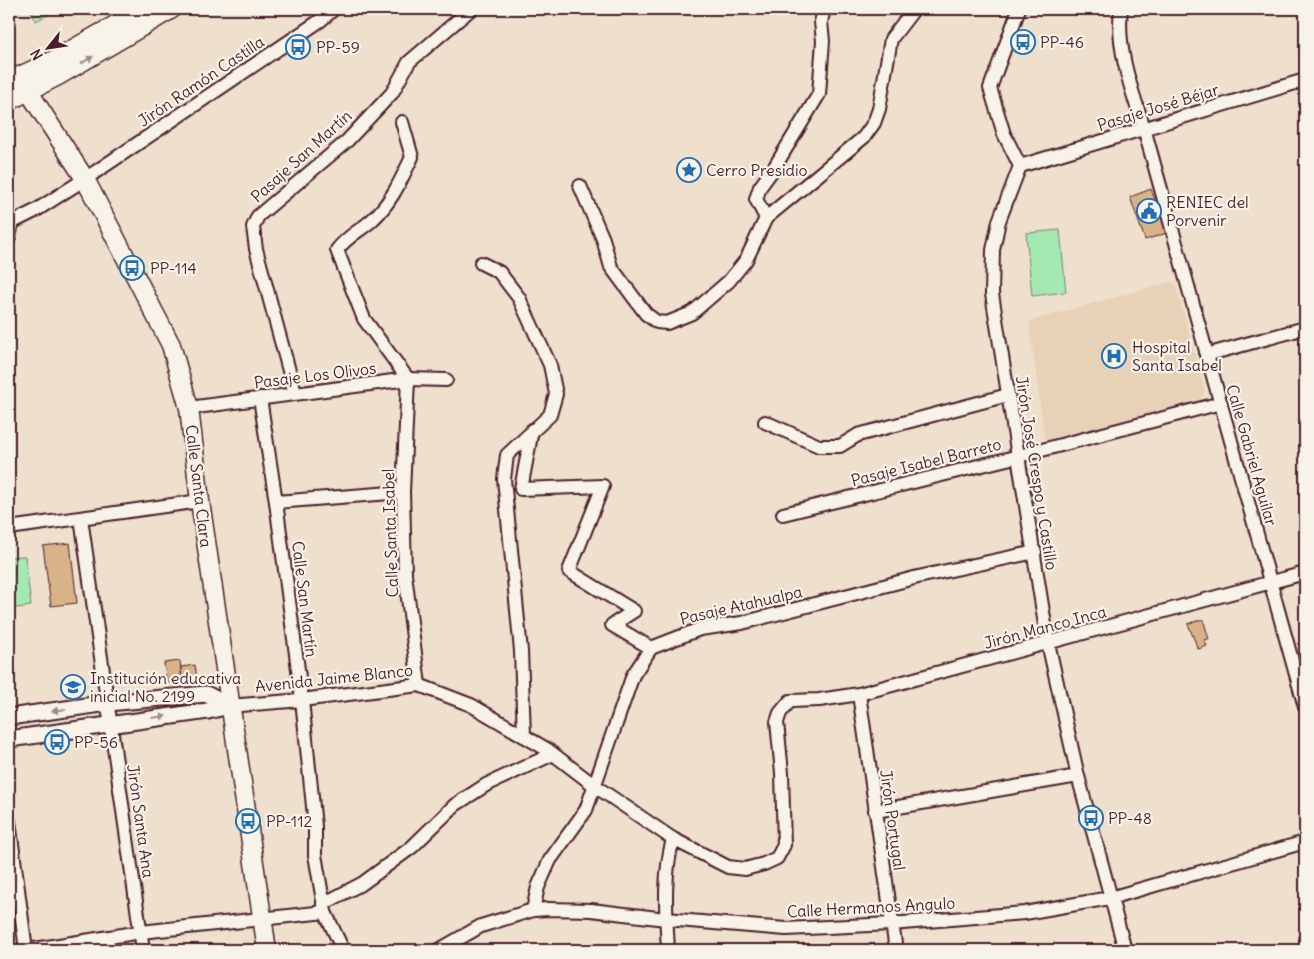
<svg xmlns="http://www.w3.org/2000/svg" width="1314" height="959" viewBox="0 0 1314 959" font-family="Delius,sans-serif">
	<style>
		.built { fill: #e7d2b8 }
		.green { fill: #a4e8b2; stroke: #77846e }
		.building { fill: #d8b289; stroke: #4a1f2b }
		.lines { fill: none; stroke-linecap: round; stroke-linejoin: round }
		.minor-casing { stroke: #4a1f2b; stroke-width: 16 }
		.tertiary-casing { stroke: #4a1f2b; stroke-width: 19 }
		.secondary-casing { stroke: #4a1f2b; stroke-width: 21 }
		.minor { stroke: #f7f3e8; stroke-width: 12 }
		.tertiary { stroke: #f7f3e8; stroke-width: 15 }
		.secondary { stroke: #f7f3e8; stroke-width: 18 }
		.oneway { fill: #a0898a }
		.labels { text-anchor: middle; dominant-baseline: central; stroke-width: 4.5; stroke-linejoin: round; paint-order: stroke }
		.poi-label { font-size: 16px; fill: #4a1f2b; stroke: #f7f3e8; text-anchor: start }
		.street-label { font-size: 16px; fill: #4a1f2b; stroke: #f7f3e8 }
	</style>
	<rect width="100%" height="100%" fill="#eee0cc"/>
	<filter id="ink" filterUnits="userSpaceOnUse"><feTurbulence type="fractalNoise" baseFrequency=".02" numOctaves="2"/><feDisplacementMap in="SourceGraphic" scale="10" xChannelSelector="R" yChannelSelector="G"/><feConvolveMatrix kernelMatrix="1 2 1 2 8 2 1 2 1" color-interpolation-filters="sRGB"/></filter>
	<g filter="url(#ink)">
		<path class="built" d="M1170,282L1175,283L1205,392L1200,401L1050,444L1044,436L1029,321Z"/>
		<g class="green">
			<path d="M30,9H59L36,21Z"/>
			<path d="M1060,230L1066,292L1032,296L1026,233Z"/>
			<path d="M25,556L31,606L9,609V557Z"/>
		</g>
		<g class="building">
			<path d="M1151,189L1167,233L1145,240L1130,197Z"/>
			<path d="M70,543L77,603L51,606L43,546Z"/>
			<path d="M1203,619L1209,639L1204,640L1207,646L1198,649L1188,624Z"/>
			<path d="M180,661L182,681L167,683L164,663Z"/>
			<path d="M195,665L197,679L182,681L181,667Z"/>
		</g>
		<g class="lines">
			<defs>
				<g id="minor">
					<path d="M1019,9L990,88L1004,134L1020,166L999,221L993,250L992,294L1048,643L1078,776L1125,950"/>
					<path d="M1121,9C1116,49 1132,91 1144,128L1305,707"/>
					<path d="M402,122L412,157C401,180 391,203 372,220C360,231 347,236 337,250L364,319L408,379L403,492L405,574L419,685"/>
					<path d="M1020,166L1305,80"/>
					<path d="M580,186L603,239L611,267L646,314L657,322L667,323L692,313L729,281L746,260L766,218L864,137L874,123L879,109L891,39L914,9"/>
					<path d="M766,218L756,199L760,187L774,168L819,94L823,41L821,22L824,9"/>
					<path d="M9,224L35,211L85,179L321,20L334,9"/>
					<path d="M9,238L12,223"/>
					<path d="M481,263L499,272L519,298L550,365L556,394L550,415L507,455L504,479L521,651L524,736"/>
					<path d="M1206,355L1305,328"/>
					<path d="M295,393L256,249L253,227L258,216L347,141L392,93L409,62L471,9"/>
					<path d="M260,398L276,502L302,700L315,826V855L325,912L343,950"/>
					<path d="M189,408L408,379L446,380"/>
					<path d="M765,422L819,446H840L858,435L1008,395"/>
					<path d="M532,430L521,489L603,486L569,571L634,611L612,625L651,648"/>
					<path d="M276,502L403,492"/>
					<path d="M783,514L1019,456L1221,403"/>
					<path d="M81,518L143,950"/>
					<path d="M9,528L200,501"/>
					<path d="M859,694L896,950"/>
					<path d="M229,706L302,700L419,685L471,705L548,750L595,786L673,839L728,867L745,869L764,864L777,858L784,845L782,773L777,722L780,713L790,701L819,700L859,694L1305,573"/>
					<path d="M875,811L1078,776"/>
					<path d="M9,821L26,950"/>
					<path d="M323,904L363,883L412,847L455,805L486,785L553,754"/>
					<path d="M533,910L538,887L550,860L586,810L633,675L651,648L700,629L742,623L918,577L1035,552"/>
					<path d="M28,950L141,932L325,912"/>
					<path d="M439,950L481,926L533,910L549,909L591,910L666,919L786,929L891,924L1025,913L1110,898L1305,842"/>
					<path d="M668,950C666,913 663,876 673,839"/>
				</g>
				<g id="tertiary">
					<path d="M9,717L108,703L206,694L229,706"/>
					<path d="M9,739L208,711L229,706"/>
				</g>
				<g id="secondary">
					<path d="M9,81L50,62L143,9"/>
					<path d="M29,92L85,179L171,345L189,408L200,501L267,950"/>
					<path d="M9,101L58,76L172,9"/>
				</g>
			</defs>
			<use href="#minor" class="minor-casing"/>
			<use href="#tertiary" class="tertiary-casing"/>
			<use href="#secondary" class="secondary-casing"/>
			<use href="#minor" class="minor"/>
			<use href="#tertiary" class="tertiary"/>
			<use href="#secondary" class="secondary"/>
		</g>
		<defs><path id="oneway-solid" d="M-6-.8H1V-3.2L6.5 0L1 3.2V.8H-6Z" transform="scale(1.25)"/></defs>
		<g class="oneway">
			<use href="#oneway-solid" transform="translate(87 60) rotate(-31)"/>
			<use href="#oneway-solid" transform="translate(59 710) rotate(172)"/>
			<use href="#oneway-solid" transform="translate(159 717) rotate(-7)"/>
		</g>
	</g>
	<defs>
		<symbol id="bus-ring" viewBox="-11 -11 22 22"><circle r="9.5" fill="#f7f3e8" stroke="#1f6fb2" stroke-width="1.5"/><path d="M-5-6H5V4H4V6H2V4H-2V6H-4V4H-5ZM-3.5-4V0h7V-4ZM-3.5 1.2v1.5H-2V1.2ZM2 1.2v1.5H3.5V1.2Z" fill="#1f6fb2"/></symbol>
		<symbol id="sight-ring" viewBox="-11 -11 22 22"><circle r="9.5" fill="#f7f3e8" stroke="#1f6fb2" stroke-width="1.5"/><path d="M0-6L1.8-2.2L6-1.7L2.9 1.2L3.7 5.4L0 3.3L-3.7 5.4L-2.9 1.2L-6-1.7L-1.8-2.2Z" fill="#1f6fb2"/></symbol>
		<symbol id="civic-ring" viewBox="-11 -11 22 22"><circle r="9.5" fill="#f7f3e8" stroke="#1f6fb2" stroke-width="1.5"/><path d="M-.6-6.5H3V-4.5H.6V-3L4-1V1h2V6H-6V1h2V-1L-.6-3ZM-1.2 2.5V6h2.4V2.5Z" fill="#1f6fb2"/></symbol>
		<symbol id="hospital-ring" viewBox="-11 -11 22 22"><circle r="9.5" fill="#f7f3e8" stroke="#1f6fb2" stroke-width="1.5"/><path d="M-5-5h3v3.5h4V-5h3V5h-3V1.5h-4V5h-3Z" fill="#1f6fb2"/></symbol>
		<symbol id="school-ring" viewBox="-11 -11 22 22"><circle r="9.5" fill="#f7f3e8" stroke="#1f6fb2" stroke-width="1.5"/><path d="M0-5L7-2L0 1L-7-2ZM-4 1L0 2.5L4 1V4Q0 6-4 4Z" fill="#1f6fb2"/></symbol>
	</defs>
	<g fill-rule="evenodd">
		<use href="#bus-ring" x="1009" y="28" width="28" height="28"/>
		<use href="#bus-ring" x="284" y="33" width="28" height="28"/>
		<use href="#sight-ring" x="675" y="156" width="28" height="28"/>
		<use href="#civic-ring" x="1135" y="197" width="28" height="28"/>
		<use href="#bus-ring" x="118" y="254" width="28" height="28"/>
		<use href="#hospital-ring" x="1100" y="342" width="28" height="28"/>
		<use href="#school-ring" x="59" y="673" width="28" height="28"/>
		<use href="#bus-ring" x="43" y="728" width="28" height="28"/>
		<use href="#bus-ring" x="1077" y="804" width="28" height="28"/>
		<use href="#bus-ring" x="234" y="807" width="28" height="28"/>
	</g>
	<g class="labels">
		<g class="poi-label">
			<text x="1040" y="42">PP-46</text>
			<text x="316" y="47">PP-59</text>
			<text x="706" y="170">Cerro Presidio</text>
			<text x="1166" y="202">RENIEC del<tspan x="1166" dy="18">Porvenir</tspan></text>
			<text x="150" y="268">PP-114</text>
			<text x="1132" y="347">Hospital<tspan x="1132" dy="18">Santa Isabel</tspan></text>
			<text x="90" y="678">Institución educativa<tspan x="90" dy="18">inicial No. 2199</tspan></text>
			<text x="74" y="742">PP-56</text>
			<text x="1108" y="818">PP-48</text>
			<text x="266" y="821">PP-112</text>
		</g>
		<g class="street-label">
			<text transform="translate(201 81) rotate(-34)">Jirón Ramón Castilla</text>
			<text transform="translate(1158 107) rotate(-17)">Pasaje José Béjar</text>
			<text transform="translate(301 156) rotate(-42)">Pasaje San Martín</text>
			<text transform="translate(315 375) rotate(-7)">Pasaje Los Olivos</text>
			<text transform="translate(1252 455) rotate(74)">Calle Gabriel Aguilar</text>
			<text transform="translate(926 462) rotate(-14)">Pasaje Isabel Barreto</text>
			<text transform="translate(1037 473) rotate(81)">Jirón José Crespo y Castillo</text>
			<text transform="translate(199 486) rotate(83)">Calle Santa Clara</text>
			<text transform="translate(390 533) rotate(-92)">Calle Santa Isabel</text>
			<text transform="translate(305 599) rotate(83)">Calle San Martín</text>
			<text transform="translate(741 605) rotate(-13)">Pasaje Atahualpa</text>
			<text transform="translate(1045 627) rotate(-15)">Jirón Manco Inca</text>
			<text transform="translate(334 678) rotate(-6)">Avenida Jaime Blanco</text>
			<text transform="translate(893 820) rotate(82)">Jirón Portugal</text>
			<text transform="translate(141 821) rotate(82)">Jirón Santa Ana</text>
			<text transform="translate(871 907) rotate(-3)">Calle Hermanos Angulo</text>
		</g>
	</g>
	<rect width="1314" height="959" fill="none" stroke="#f7f3e8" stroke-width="30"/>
	<rect x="15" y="15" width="1284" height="929" fill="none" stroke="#4a1f2b" stroke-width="2" filter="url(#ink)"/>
	<g transform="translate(48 48) rotate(240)" stroke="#f7f3e8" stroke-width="4" paint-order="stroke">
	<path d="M0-4L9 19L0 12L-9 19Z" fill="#4a1f2b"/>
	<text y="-8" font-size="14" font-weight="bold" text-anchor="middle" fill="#4a1f2b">N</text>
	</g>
</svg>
